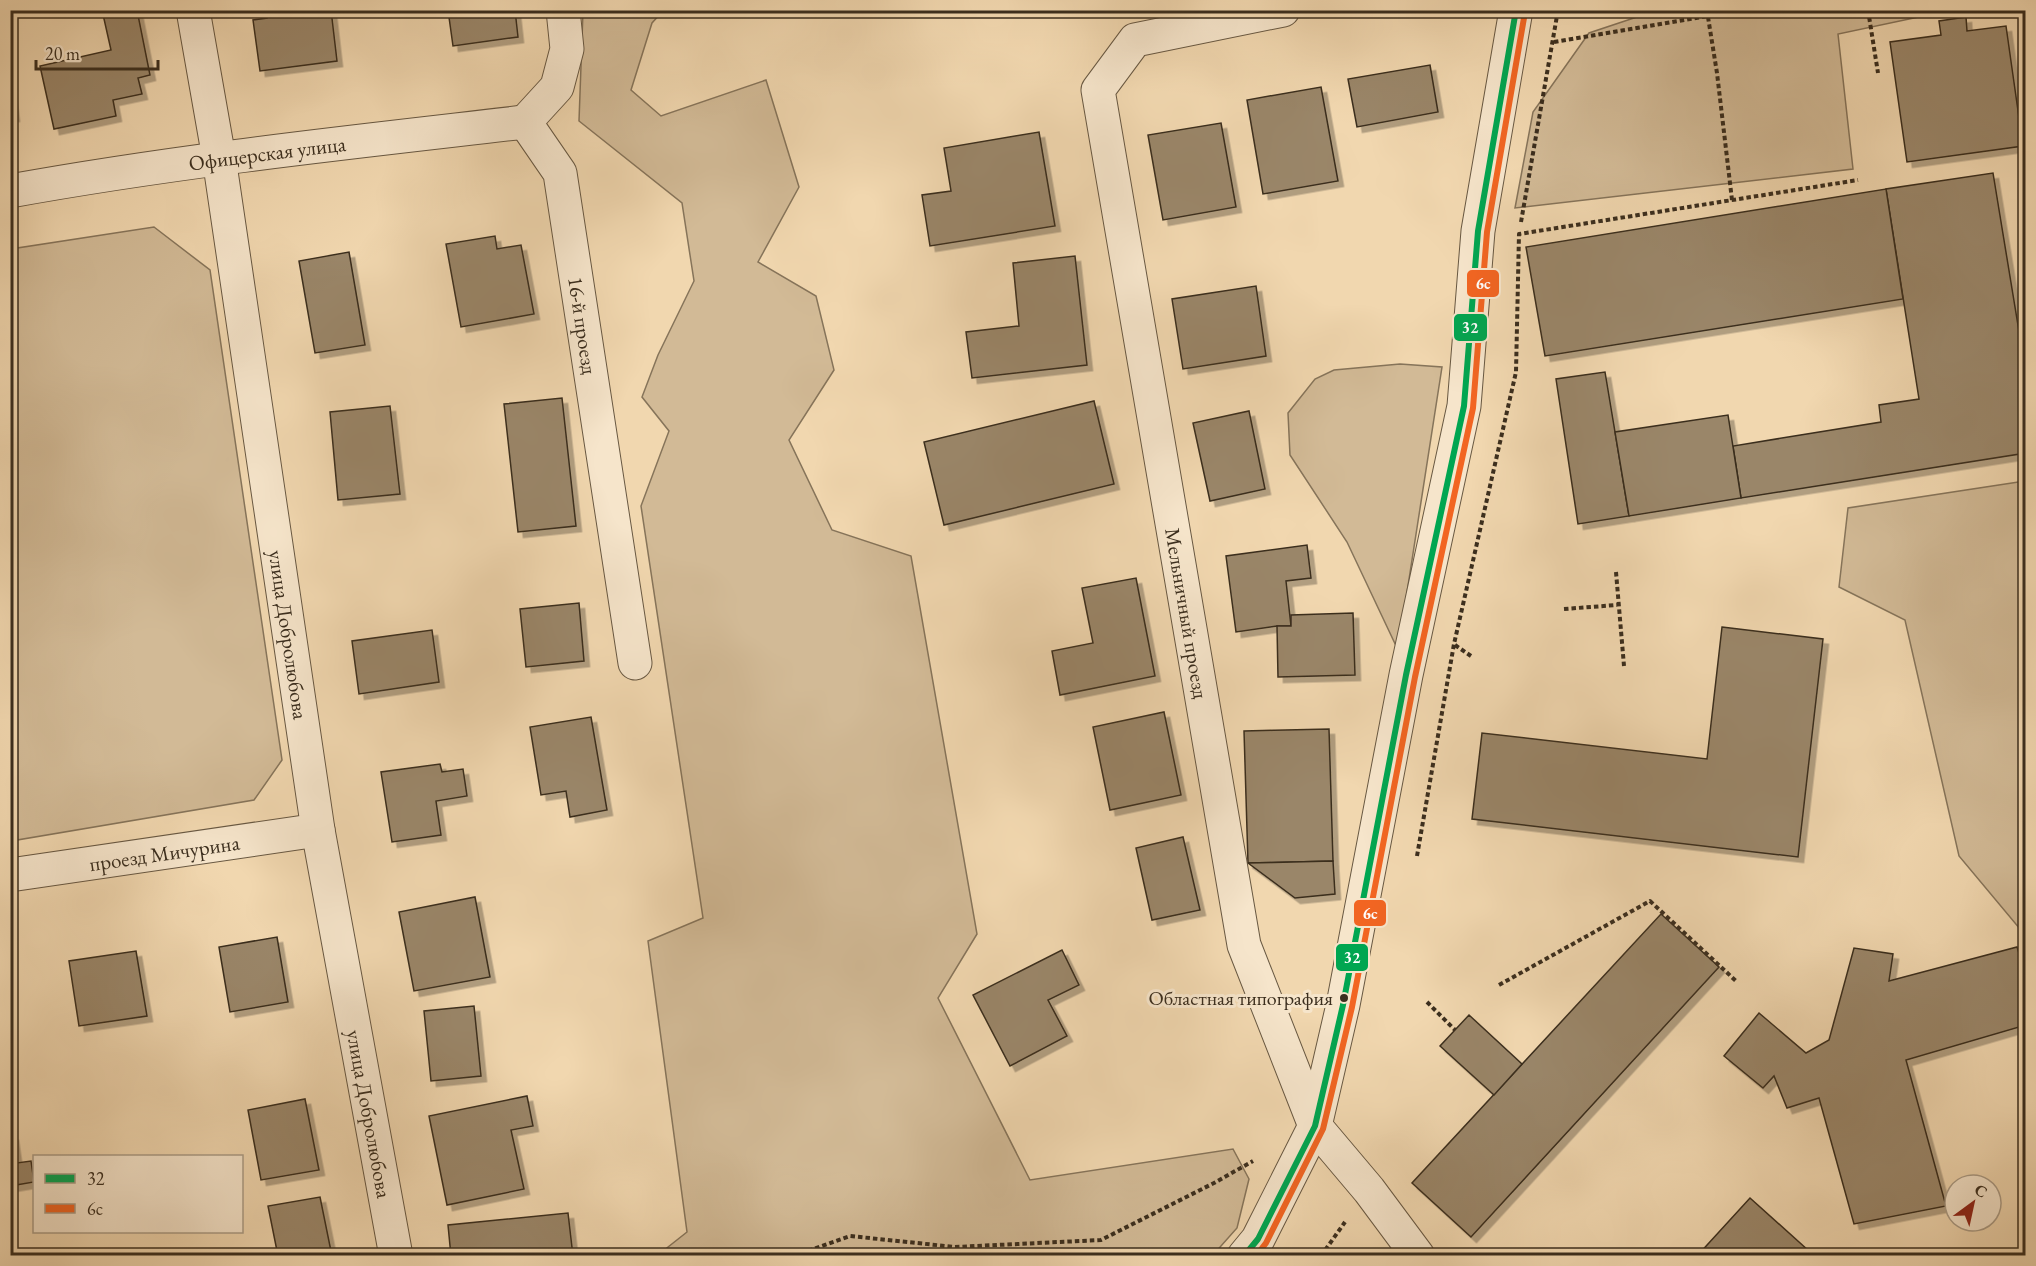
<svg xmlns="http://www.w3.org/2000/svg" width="2036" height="1266" viewBox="0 0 2036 1266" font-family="'EB Garamond',serif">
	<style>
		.green { fill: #d2ba96; stroke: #86745a; stroke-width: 1.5 }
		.building { fill: #9a8669; stroke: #3b2e1e; stroke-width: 1.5; filter: url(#shadow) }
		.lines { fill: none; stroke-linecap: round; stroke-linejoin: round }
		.minor-casing { stroke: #685842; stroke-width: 35 }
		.tertiary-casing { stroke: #685842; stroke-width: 35 }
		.path { stroke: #3b2e1e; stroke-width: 4; stroke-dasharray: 4.5 3; stroke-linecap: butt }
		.minor { stroke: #f6e5cb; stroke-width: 33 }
		.tertiary { stroke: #f6e5cb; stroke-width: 33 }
		.bus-1-casing { stroke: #f6e5cb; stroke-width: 10 }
		.bus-2-casing { stroke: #f6e5cb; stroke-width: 10 }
		.bus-1 { stroke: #00a651; stroke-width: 6 }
		.bus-2 { stroke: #f26522; stroke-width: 6 }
		.bus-dot { fill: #3b2e1e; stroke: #f6e5cb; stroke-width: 2 }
		.labels { text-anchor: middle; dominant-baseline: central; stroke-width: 6; stroke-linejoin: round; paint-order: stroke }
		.bus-label { font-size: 20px; fill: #3b2e1e; stroke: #f6e5cb; text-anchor: end }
		.street-label { font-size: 21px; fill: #3b2e1e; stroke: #f6e5cb }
		.line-badge { stroke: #f6e5cb; stroke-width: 2 }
		.badge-label { font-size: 16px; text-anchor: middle; font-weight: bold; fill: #fff }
	</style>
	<defs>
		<filter id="shadow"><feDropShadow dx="5.5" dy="5.5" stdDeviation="0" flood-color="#0004"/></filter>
	</defs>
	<rect width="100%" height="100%" fill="#f1d7af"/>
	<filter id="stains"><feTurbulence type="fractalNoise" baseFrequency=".00333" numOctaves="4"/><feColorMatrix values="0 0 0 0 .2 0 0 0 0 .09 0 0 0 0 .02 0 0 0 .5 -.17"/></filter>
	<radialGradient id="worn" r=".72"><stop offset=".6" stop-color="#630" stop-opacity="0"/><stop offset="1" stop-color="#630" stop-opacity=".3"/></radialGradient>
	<g class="green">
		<path d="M583,11H663L652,23L631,90L661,116L766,80L799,187L758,262L816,296L834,370L789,440L832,530L911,556L977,934L938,998L1030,1180L1233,1149L1249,1179L1237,1228L1213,1255H658L687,1232L648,941L703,918L641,506L669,431L642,397L658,355L694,281L682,203L579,121Z"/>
		<path d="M1655,11V10L1947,11L1838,34L1853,169L1515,208L1533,112L1589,33Z"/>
		<path d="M154,227L210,270L282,760L254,800L11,841V249Z"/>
		<path d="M1400,364L1442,367L1398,650L1347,542L1290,455L1288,413L1315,379L1334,370Z"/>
		<path d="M2025,481H2026L2025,935L1959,856L1905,620L1839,587L1848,508Z"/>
	</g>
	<g class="building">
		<path d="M102,10H137L150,75L138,78L142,94L113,100L116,116L54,129L40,66L111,50Z"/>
		<path d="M266,10H331L337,61L260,71L253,20L267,18Z"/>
		<path d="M448,10H515L518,37L453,46Z"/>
		<path d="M1966,17L1967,31L2006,26L2023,146L1907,162L1890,42L1941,35L1939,21Z"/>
		<path d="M1430,65L1438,112L1357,127L1348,79Z"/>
		<path d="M10,85L14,116H10Z"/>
		<path d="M1321,87L1338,181L1263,194L1247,100Z"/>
		<path d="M1221,123L1236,207L1163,220L1148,135Z"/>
		<path d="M1039,132L1055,226L930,246L922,195L951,191L944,148Z"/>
		<path d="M1993,173L2026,374V453L1741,498L1733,446L1881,422L1879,405L1919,399L1886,189Z"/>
		<path d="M1886,189L1903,299L1545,356L1526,247Z"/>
		<path d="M495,236L497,249L521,245L534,314L461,327L446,244Z"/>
		<path d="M349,252L365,345L315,353L299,261Z"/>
		<path d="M1075,256L1087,365L972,378L966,332L1019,326L1013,263Z"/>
		<path d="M1256,286L1266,356L1183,369L1172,299Z"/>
		<path d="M1605,372L1629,516L1578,524L1556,379Z"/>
		<path d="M562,398L576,526L518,532L504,404Z"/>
		<path d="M1094,401L1114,484L944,525L924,442Z"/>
		<path d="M390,406L400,494L338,500L330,412Z"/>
		<path d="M1249,411L1265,489L1210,501L1193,423Z"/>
		<path d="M1728,415L1741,498L1629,516L1615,432Z"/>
		<path d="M1307,545L1311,578L1286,581L1291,626H1277L1236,632L1226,556Z"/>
		<path d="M1136,578L1155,676L1060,695L1052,651L1093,643L1082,588Z"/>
		<path d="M579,603L584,661L526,667L520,609Z"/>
		<path d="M1353,613L1355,675L1278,677L1277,626H1291V615Z"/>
		<path d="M1722,627L1823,639L1798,857L1472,819L1482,733L1707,759Z"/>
		<path d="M432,630L439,682L359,694L352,641Z"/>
		<path d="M1164,712L1181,795L1110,810L1093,727Z"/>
		<path d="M591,717L607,810L570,817L566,791L541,795L530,727Z"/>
		<path d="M1329,729L1333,861L1248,863L1244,731Z"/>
		<path d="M440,764L442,772L463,769L467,796L436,801L441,835L392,842L381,772Z"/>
		<path d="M1183,837L1200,910L1152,920L1136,848Z"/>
		<path d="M1333,861L1335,894L1295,898L1248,863Z"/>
		<path d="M475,897L490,977L414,991L399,912Z"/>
		<path d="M1661,914L1719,967L1471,1237L1412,1183Z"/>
		<path d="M277,937L288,1002L230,1012L219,947Z"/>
		<path d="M2017,947L2026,976V1025L1906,1060L1946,1206L1854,1224L1819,1098L1787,1108L1774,1076L1763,1088L1724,1056L1759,1013L1806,1053L1829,1040L1854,948L1893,954L1889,981Z"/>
		<path d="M1062,950L1079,985L1048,1000L1067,1036L1010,1066L973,995Z"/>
		<path d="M136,951L147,1016L79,1026L69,961Z"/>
		<path d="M474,1006L481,1076L431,1081L424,1011Z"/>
		<path d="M1469,1015L1522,1064L1494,1095L1440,1046Z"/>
		<path d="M527,1096L533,1126L511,1130L524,1189L447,1205L429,1116Z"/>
		<path d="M305,1099L319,1170L261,1180L248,1110Z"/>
		<path d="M13,1135L17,1163L31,1161L34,1182L10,1186V1136Z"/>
		<path d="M320,1197L332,1256H278L268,1206Z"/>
		<path d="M1750,1198L1809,1251L1805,1256H1697Z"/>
		<path d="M568,1213L573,1256H451L448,1225Z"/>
	</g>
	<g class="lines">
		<defs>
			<g id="minor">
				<path id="s1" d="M193,10L219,158L318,830L396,1256"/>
				<path id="s2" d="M1283,10L1135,40L1098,90L1244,945L1315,1126L1369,1190L1418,1256"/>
				<path id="s3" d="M525,122L560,173L635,663"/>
				<path d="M525,122L557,87L567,49L563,10"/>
				<path id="s4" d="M10,191C181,160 353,142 525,122"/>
				<path id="s5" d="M10,875L318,830"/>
			</g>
			<path id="tertiary" d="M1244,1256L1258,1239L1315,1126L1343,1005L1406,675L1464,406L1478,231L1516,10"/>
		</defs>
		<use href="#minor" class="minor-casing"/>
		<use href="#tertiary" class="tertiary-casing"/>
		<g class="path">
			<path d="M1868,10L1878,73"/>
			<path d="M1708,17L1717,73L1732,200"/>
			<path d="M1554,42L1744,10"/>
			<path d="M1521,222L1558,10"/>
			<path d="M1616,572L1624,666"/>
			<path d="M1564,609L1617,605"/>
			<path d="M1455,645L1471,656"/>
			<path d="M1417,856L1454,644L1516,372L1519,234L1858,180"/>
			<path d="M1499,985L1650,901L1736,981"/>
			<path d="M1427,1002L1455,1030"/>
			<path d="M794,1256L850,1236L955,1247L1101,1240L1214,1183L1253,1161"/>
			<path d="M1321,1256L1345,1222"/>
		</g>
		<use href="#minor" class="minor"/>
		<use href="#tertiary" class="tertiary"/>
		<defs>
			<path id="bus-1" d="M1244,1256L1258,1239L1315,1126L1343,1005L1406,675L1464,406L1478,231L1516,10"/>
			<path id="bus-2" d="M1256,1256L1266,1243L1323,1129L1352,1007L1415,677L1473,408L1487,232L1525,12"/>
		</defs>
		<use href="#bus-1" class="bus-1-casing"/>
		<use href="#bus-2" class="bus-2-casing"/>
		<use href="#bus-1" class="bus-1"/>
		<use href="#bus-2" class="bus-2"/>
	</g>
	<circle class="bus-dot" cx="1344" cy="998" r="5"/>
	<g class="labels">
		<g class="bus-label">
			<text x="1333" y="998">Областная типография</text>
		</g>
		<g class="street-label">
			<text stroke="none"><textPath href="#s4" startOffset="260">Офицерская улица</textPath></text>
			<text stroke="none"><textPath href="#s3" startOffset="216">16-й проезд</textPath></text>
			<text stroke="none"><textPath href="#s2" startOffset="744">Мельничный проезд</textPath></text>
			<text stroke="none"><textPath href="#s1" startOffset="632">улица Добролюбова</textPath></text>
			<text stroke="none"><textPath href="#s5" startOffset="156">проезд Мичурина</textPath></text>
			<text stroke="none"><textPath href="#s1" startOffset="1118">улица Добролюбова</textPath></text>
		</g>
	</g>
	<g class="line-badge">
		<rect x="1466" y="269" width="34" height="29" rx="6" fill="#f26522"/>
		<rect x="1453" y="313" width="35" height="29" rx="6" fill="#00a651"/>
		<rect x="1353" y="899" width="34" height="28" rx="6" fill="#f26522"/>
		<rect x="1335" y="943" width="34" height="29" rx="6" fill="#00a651"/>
	</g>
	<g class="badge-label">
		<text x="1483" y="289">6c</text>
		<text x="1470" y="333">32</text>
		<text x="1370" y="919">6c</text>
		<text x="1352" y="963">32</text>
	</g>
	<rect width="2036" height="1266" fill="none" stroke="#f1d7af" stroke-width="36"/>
	<rect x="12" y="12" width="2012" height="1242" fill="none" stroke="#3b2e1e" stroke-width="3"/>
	<rect x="18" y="18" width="2000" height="1230" fill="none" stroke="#3b2e1e" stroke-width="1.5"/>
	<rect x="33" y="1155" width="210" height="78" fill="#f6e5cb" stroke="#ab9c86" stroke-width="1.5"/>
	<rect x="45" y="1174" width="30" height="9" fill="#00a651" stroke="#ab9c86" stroke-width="1.5"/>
	<text x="87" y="1185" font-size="18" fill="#3b2e1e">32</text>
	<rect x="45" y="1204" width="30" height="9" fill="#f26522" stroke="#ab9c86" stroke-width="1.5"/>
	<text x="87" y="1215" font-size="18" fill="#3b2e1e">6c</text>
	<g transform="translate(1973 1203) rotate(33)"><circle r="28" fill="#f6e5cb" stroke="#ab9c86" stroke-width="1.5"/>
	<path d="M0-4.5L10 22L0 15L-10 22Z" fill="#8f2418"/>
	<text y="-9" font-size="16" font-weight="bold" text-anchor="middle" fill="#3b2e1e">С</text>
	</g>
	<path d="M36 60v9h122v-9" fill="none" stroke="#3b2e1e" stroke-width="3"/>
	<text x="45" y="60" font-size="18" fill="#3b2e1e" stroke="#f6e5cb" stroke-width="4.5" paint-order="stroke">20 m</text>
	<rect width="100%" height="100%" filter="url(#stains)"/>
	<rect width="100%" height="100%" fill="url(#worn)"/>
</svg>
